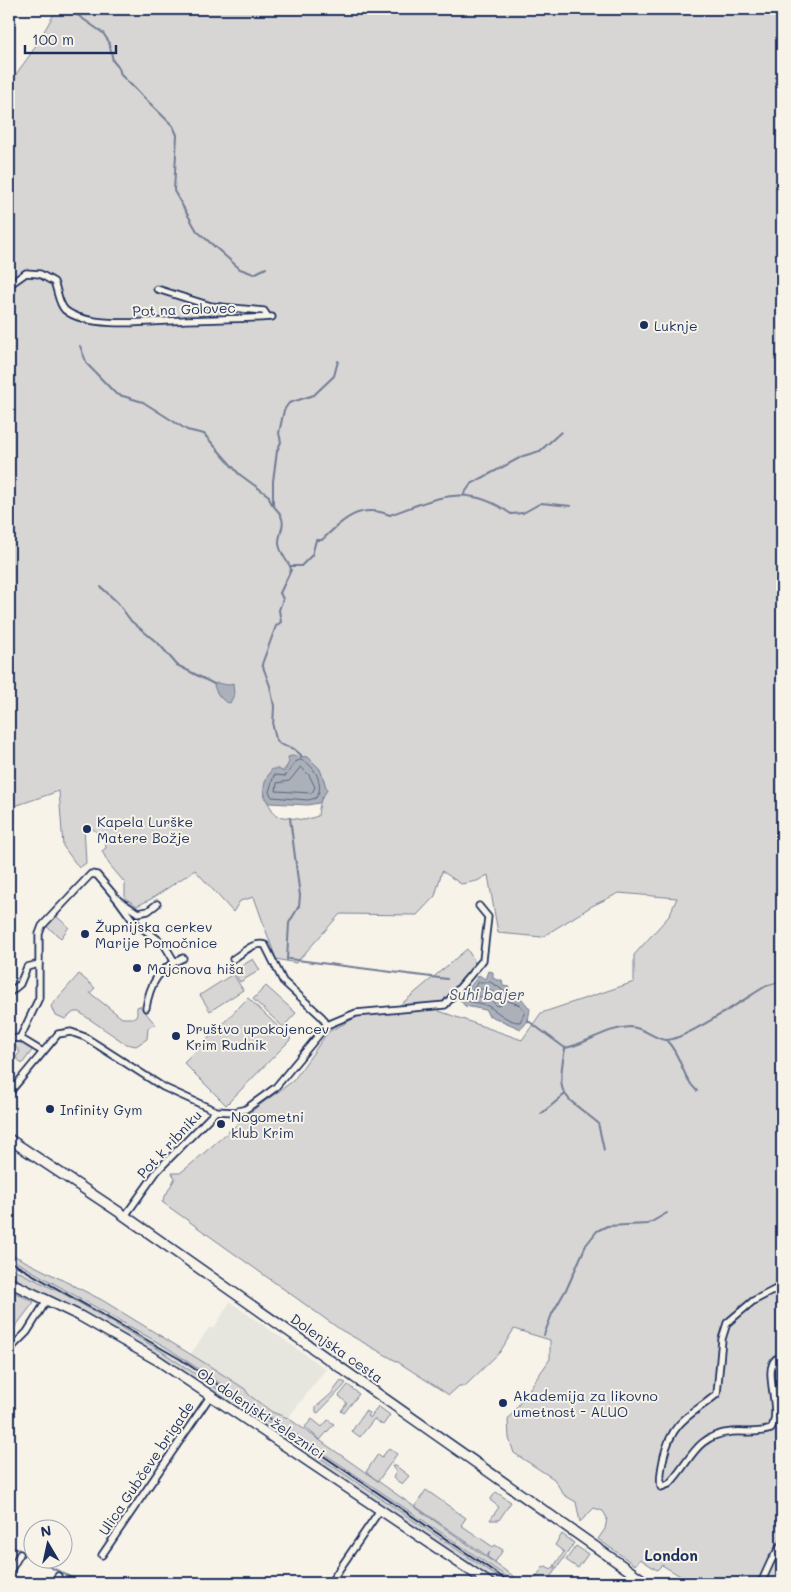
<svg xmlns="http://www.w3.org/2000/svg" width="791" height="1592" viewBox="0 0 791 1592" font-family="Mali,sans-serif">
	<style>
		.built { fill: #e6e5de }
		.green { fill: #d7d6d4; stroke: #798299; fill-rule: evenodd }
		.water { fill: #acb0b9; stroke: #727c95 }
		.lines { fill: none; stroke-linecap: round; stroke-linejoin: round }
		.shore { stroke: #556382; stroke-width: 1 }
		.stream { stroke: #727c95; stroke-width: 2 }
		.street-casing { stroke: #1b2f5e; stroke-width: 9 }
		.secondary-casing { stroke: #1b2f5e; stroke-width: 12 }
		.primary-casing { stroke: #1b2f5e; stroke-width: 12 }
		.street { stroke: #f7f3e8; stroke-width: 5.5 }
		.secondary { stroke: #f7f3e8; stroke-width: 9 }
		.primary { stroke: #f7f3e8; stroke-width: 9 }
		.rail { stroke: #1b2f5e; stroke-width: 2 }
		.poi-dot { fill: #1b2f5e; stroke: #f7f3e8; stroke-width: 2 }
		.labels { text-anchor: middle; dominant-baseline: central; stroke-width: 4; stroke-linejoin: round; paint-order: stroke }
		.street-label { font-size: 14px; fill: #1b2f5e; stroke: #f7f3e8 }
		.poi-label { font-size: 14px; fill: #1b2f5e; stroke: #f7f3e8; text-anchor: start }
		.water-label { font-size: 15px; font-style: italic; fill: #465679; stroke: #f7f3e8 }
		.neighbourhood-label { font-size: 15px; font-weight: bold; fill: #1b2f5e; stroke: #f7f3e8 }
	</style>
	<rect width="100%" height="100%" fill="#f7f3e8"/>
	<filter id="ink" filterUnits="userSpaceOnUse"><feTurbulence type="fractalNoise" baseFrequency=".02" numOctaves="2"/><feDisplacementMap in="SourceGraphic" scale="10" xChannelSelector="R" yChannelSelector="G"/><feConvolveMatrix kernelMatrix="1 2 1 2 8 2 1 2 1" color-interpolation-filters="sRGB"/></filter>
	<g filter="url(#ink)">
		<g class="built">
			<path d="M9,1258L166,1347L516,1583H507L158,1349L9,1267Z"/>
			<path d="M230,1302L326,1369L288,1418L272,1412L249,1395L245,1389L190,1355L209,1328H214Z"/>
		</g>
		<g class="green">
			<path d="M57,9H782V1583H753L738,1577L735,1583H692L662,1565L657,1570L640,1559L635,1565L598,1539L605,1529L607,1518L603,1511L594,1508L580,1522L576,1502L564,1495L554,1479L514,1453L509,1438L508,1420L550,1359V1340L514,1329L500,1352L465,1386H459L449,1395L398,1362L341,1330L162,1202L175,1178L172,1173H180L189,1166L257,1107L293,1081L328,1032L359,1016L393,1011L467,949L475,962L439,1011L522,1040L541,1013L634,982V955L669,916L677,898L619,893L592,906L542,937L498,933L488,875L477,881L461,884L442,871L435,896L417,915L340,914L296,963L276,959L254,897L240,901L233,912L195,870L151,899L137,906L125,898V883L109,864L102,851L106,848L105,839L88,825L84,826L86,863L79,868L63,846L59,791L9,808V84L32,52ZM308,757C335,785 321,785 318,816L305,820L276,816L265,798L264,790L295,758Z"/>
			<path d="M58,913L57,917L69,927L61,938L46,926Z"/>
			<path d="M253,959L260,970L240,982L233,971Z"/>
			<path d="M79,974L95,988L90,993L122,1018H133L137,1015V1007L140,1006L155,1024L148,1028L147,1039L136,1046L126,1044L79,1012H74L65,1019L54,1014L51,1006Z"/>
			<path d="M233,974L243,990L210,1011L200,995Z"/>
			<path d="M266,986L296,1013L283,1027L253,999Z"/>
			<path d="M248,998L291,1039L226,1105L184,1063Z"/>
			<path d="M9,1042H20L33,1049L22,1064L16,1057L20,1052L15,1046L11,1048Z"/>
			<path d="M9,1253L102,1300L208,1365L245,1389L249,1395L272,1412L288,1418L523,1583H516L166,1347L9,1258Z"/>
			<path d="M9,1267L64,1294L158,1349L507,1583H495L161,1358L103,1324L9,1278Z"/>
			<path d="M9,1290L34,1302L9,1335Z"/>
			<path d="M341,1381L346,1383L343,1387L318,1413L316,1412V1407L331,1394Z"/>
			<path d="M348,1385L359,1394L344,1413L341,1411L347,1403L339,1396Z"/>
			<path d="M378,1406L390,1415L383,1425L374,1419L360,1437L352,1431L365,1411L369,1413L367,1416L370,1418Z"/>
			<path d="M312,1419L322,1427L328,1420L334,1424L320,1440L305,1427Z"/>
			<path d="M389,1448L397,1454L378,1481L366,1472L378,1454L382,1457Z"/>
			<path d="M392,1466H396L409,1476L402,1484L393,1478L396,1472Z"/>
			<path d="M426,1490L466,1518L461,1525L493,1547L495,1545L503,1550L495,1562L487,1557L490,1552L487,1556L415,1506Z"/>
			<path d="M496,1492L511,1502L499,1520H490L499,1507L490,1500Z"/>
			<path d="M562,1534L574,1543L557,1568L554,1566L564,1552L555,1545Z"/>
			<path d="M576,1546L588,1554L578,1568L566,1560Z"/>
			<path d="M546,1566L551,1569L553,1567L556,1569L546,1583H535L537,1580L535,1579L543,1567Z"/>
		</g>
		<g class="water">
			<path d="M217,683L228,685L233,683L234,695L230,703C223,703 214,691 214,684Z"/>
			<path d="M292,756L308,757L320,769L327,790L319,803L308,805L269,803C261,790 263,783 272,769H278L284,772L289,762L288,757Z"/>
			<path d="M488,971L493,972V978L497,980H502L503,986L509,987L511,997L516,1000L522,999L530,1009L528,1021L521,1029L488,1015L486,1010L465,1006L460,1000L479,975L485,979Z"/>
		</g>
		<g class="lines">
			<g class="shore">
				<path d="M300,760C315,763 325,786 316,798L308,800L272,797L269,792L274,775L286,776L294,763Z"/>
				<path d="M301,767L309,775L315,787L312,793L276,791L277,783L289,781Z"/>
				<path d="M479,982H490L497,986L505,992L508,1001L520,1005L525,1012L520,1022C509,1023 497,1011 488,1006C482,1003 474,1003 468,1001L467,997Z"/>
				<path d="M481,989C492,990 500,994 501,1005L497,1006L491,1000L478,996L477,993Z"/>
			</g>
			<g class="stream">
				<path d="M69,9L103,33L109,42L113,61L119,68L121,75L173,126L177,135L174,191L197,231L240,269L254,274L266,268"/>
				<path d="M80,346L87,364L116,394L143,402L187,430L204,434L239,474L269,496C269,505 278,508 281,516C286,526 278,534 279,544C280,552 285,559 290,566"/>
				<path d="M464,494L471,484L523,456L540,451L561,432"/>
				<path d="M273,505V481L277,451L281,442L279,433L284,410L289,403L314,395L334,376L338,361"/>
				<path d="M101,587L118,603L131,621L160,645L177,665L214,684"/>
				<path d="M301,758V755L294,749L280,744L276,739L273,727L274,706L270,686L262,664L276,626L281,622L279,610L283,599L280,593L291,570L290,566H301L312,555L316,540H322C344,519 359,503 390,515C436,498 466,482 511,514L523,513L541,503L571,506"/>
				<path d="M289,959L447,979"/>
				<path d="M287,960L289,923L299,906L300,896L290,818"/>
				<path d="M527,1020L565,1048C587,1044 605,1028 630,1027C643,1027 653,1038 665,1040C682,1042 749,996 766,986L779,982"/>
				<path d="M667,1041C682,1056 681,1076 697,1091"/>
				<path d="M565,1049C555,1098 563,1094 598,1123L604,1150"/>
				<path d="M541,1114L564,1095"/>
				<path d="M544,1335L552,1314L568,1286L586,1245L597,1231L607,1226L648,1224L667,1213"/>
				<path d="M782,1355L780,1364L782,1373"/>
				<path d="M9,1544L32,1557"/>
				<path d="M37,1560L81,1583"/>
				<path d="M771,1568L782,1551"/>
			</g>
			<defs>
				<g id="street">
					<path d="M9,285L26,273L40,274L54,282C58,291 58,303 65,310C89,330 155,321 185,320C214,319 243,319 272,317"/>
					<path d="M157,289L211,306L264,311L268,317"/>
					<path d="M157,904L148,911L138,913L118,900L134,922L164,944L174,961"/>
					<path d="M233,959C243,953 254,941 265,945L283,981L322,1017L327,1025"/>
					<path d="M9,993L20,984L27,967L39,964"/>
					<path d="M146,1008C150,983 159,968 183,958"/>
					<path d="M20,1038L39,998V934L42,926L91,874L97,875L118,900"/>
					<path d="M9,1039L20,1038L43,1052"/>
					<path d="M9,1093L58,1034L71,1032L85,1037L163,1087L216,1111L234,1112L246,1109L275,1088L327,1025L356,1013L445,1005L483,960L488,917L479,906"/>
					<path d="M125,1216L158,1170L216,1111"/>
					<path d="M782,1286L753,1301L727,1323L722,1339L717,1394C691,1416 673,1419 664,1456C662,1466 659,1476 661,1487L669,1484C691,1462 694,1435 732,1432C746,1431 757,1434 771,1429C783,1410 762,1371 776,1359L782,1358"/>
					<path d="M9,1350L27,1332L47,1300"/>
					<path d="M102,1555L211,1395"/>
					<path d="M9,1573L20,1554"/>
					<path d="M53,1583L58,1576"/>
					<path d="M330,1583L380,1510"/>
					<path d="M761,1583L771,1561L782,1544"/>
				</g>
				<path id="secondary" d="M9,1282L80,1316L159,1361L489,1583"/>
				<path id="primary" d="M9,1139L119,1212L647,1583"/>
			</defs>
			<use href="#street" class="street-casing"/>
			<use href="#secondary" class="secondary-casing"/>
			<use href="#primary" class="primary-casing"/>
			<use href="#street" class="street"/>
			<use href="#secondary" class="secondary"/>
			<use href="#primary" class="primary"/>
			<path class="rail" d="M9,1261L180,1359L511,1583"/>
		</g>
	</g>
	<g class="poi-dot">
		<circle cx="644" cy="325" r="5"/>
		<circle cx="87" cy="829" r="5"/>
		<circle cx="85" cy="934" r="5"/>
		<circle cx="137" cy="968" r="5"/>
		<circle cx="176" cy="1036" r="5"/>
		<circle cx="50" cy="1109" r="5"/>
		<circle cx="221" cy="1124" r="5"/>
		<circle cx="503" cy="1403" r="5"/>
	</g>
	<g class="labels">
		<g class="street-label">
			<text transform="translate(184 309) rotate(-2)">Pot na Golovec</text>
			<text transform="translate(169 1144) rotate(-47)">Pot k ribniku</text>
			<text transform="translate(337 1348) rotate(35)">Dolenjska cesta</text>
			<text transform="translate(261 1413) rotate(34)">Ob dolenjski železnici</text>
			<text transform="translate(146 1468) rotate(-56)">Ulica Gubčeve brigade</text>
		</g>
		<g class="poi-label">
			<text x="654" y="325">Luknje</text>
			<text x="97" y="821">Kapela Lurške<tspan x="97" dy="16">Matere Božje</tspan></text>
			<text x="95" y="926">Župnijska cerkev<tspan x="95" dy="16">Marije Pomočnice</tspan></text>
			<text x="147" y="968">Majcnova hiša</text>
			<text x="186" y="1028">Društvo upokojencev<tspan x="186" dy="16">Krim Rudnik</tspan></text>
			<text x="60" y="1109">Infinity Gym</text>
			<text x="231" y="1116">Nogometni<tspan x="231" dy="16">klub Krim</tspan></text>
			<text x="513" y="1395">Akademija za likovno<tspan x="513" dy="16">umetnost - ALUO</tspan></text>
		</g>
		<g class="water-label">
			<text x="487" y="994">Suhi bajer</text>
		</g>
		<g class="neighbourhood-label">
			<text x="671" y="1555">London</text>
		</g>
	</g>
	<rect width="791" height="1592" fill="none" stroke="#f7f3e8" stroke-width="30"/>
	<rect x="15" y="15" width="761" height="1562" fill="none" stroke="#1b2f5e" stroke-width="2" filter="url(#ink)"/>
	<g transform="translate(48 1544) rotate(351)"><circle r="24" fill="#f7f3e8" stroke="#9fa5b1"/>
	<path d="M0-4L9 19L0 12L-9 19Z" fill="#1b2f5e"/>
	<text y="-8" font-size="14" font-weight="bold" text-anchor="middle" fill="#1b2f5e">N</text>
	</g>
	<path d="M25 45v8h91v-8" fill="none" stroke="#1b2f5e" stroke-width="2.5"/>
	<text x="32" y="45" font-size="15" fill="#1b2f5e" stroke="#f7f3e8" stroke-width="4" paint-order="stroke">100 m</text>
</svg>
